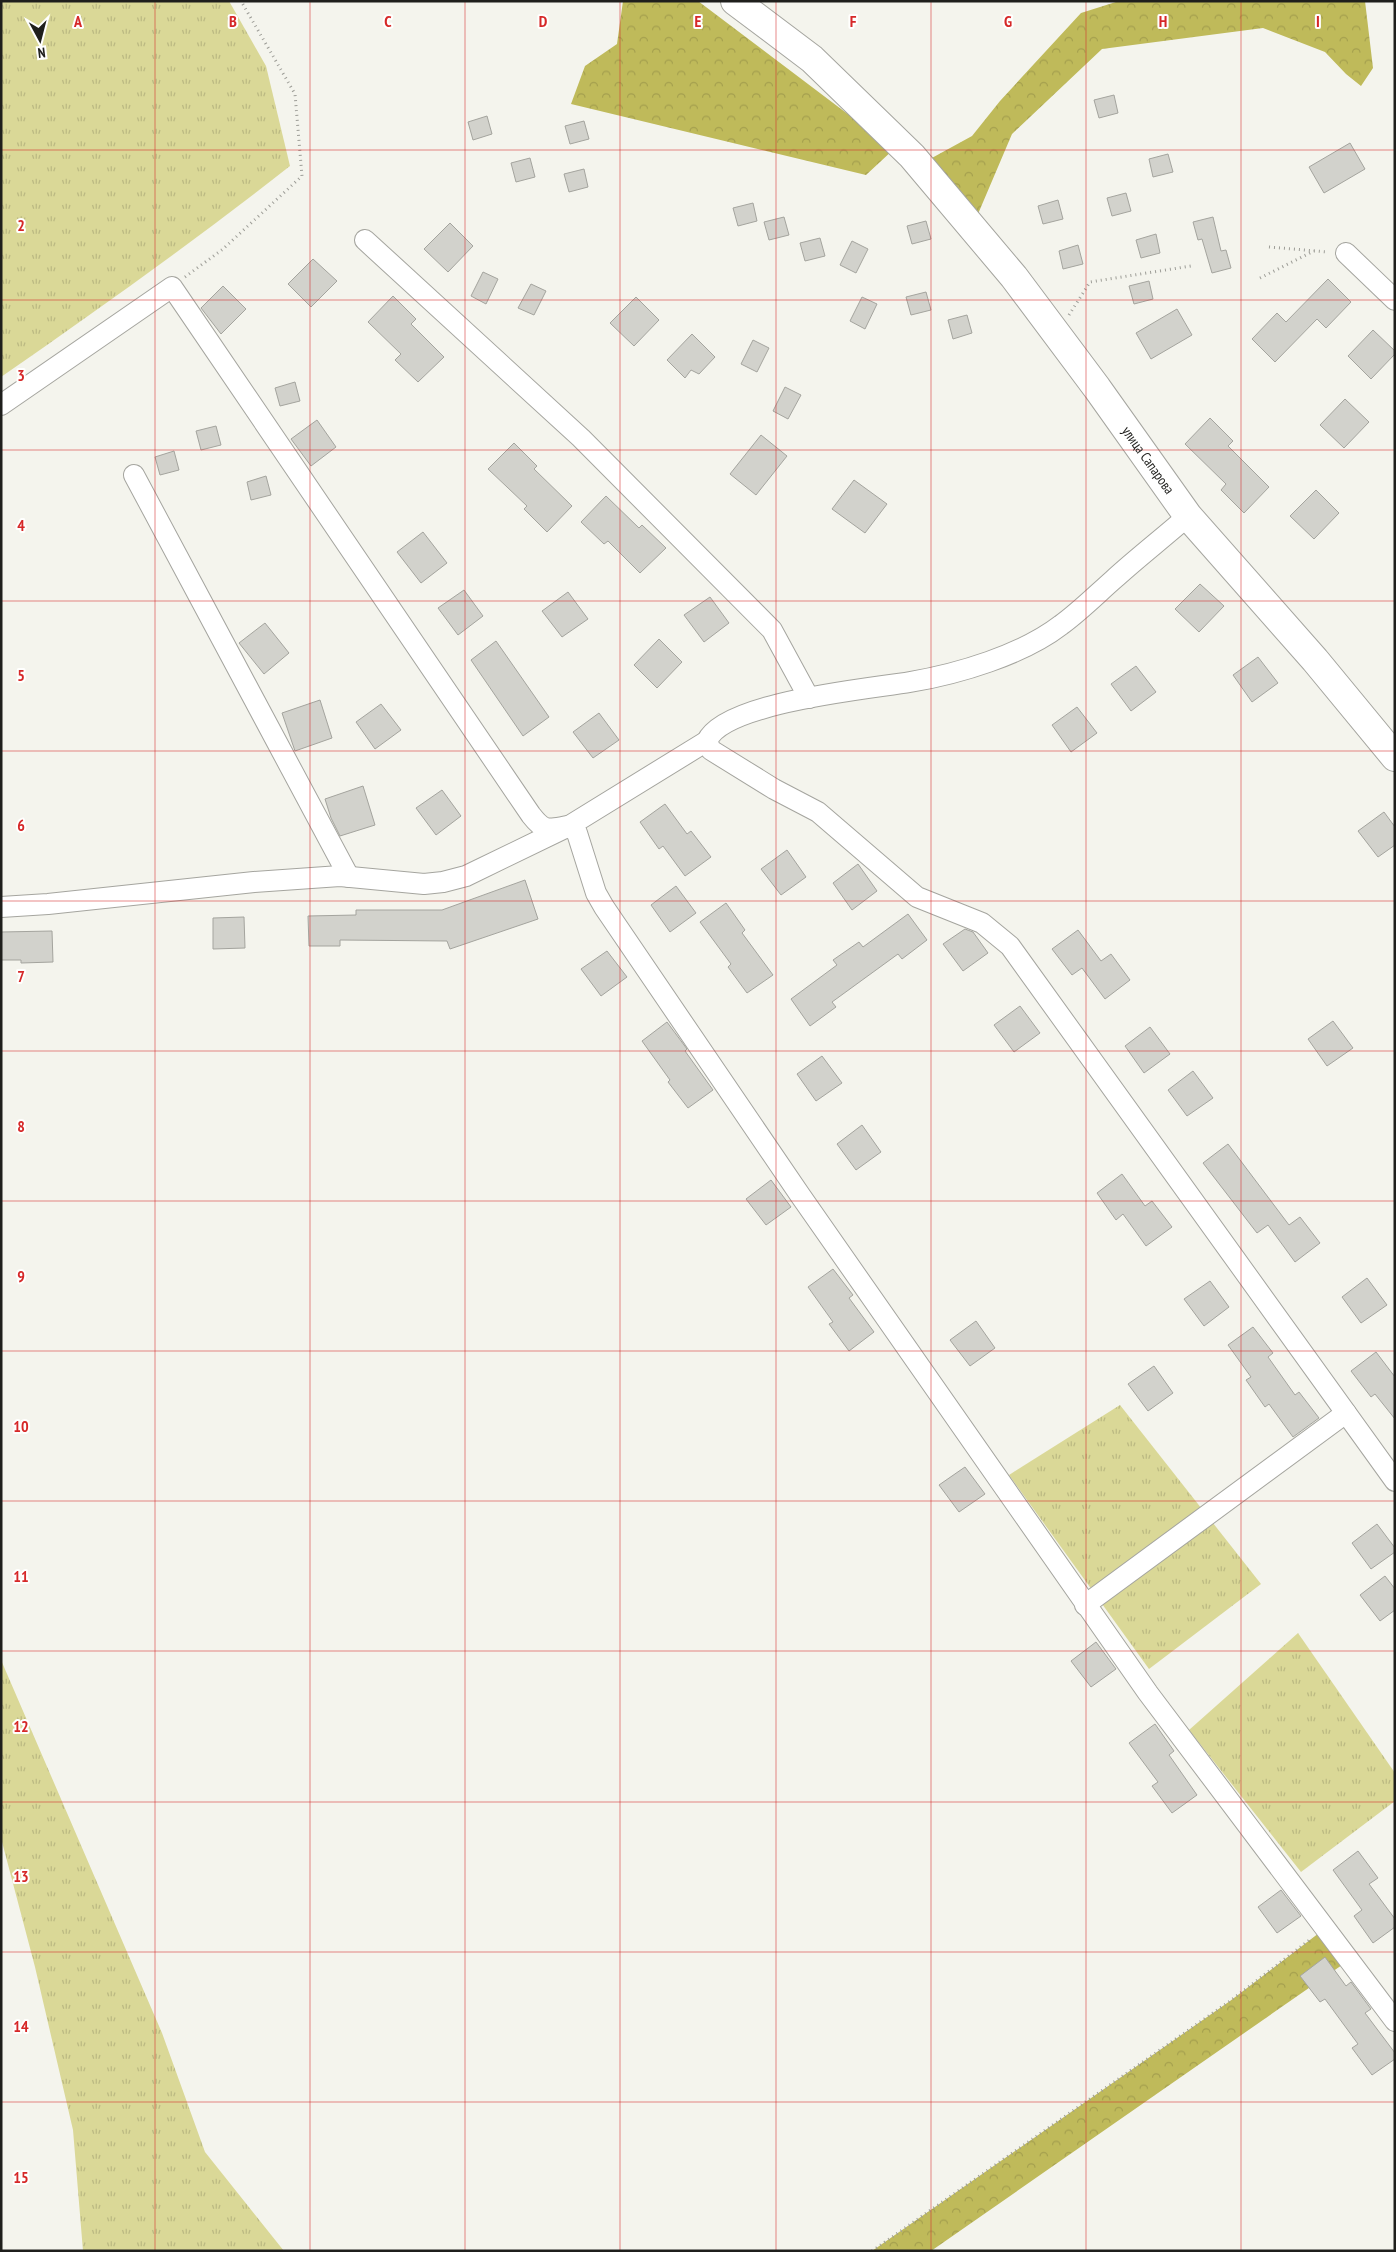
<svg xmlns="http://www.w3.org/2000/svg" width="1396" height="2252" viewBox="0 0 1396 2252" font-family="'PT Sans Narrow',sans-serif">
	<style>
		.grass { fill: url(#grass-tufts) }
		.forest { fill: url(#forest-crowns) }
		.building { fill: #d2d2cc; stroke: #a4a49e }
		.lines { fill: none; stroke-linecap: round; stroke-linejoin: round }
		.minor-casing { stroke: #a5a59f; stroke-width: 22 }
		.secondary-casing { stroke: #a5a59f; stroke-width: 30 }
		.path { stroke: #9d9d97; stroke-width: 3; stroke-dasharray: 1 4; stroke-linecap: butt }
		.minor { stroke: #fff; stroke-width: 20 }
		.secondary { stroke: #fff; stroke-width: 28 }
		.grid { fill: none; stroke: #d62828; stroke-width: 1; stroke-opacity: 0.55 }
		.labels { text-anchor: middle; dominant-baseline: central; stroke-width: 4; stroke-linejoin: round; paint-order: stroke }
		.street-label { font-size: 14px; fill: #1f1f1c; stroke: #fffffe }
		.grid-label { font-size: 16px; text-anchor: middle; font-weight: bold; fill: #d62828; stroke: #fffffe; stroke-width: 4; stroke-linejoin: round; paint-order: stroke }
	</style>
	<defs>
		<pattern id="grass-tufts" width="24" height="20" patternUnits="userSpaceOnUse" patternTransform="scale(1.25)"><rect width="24" height="20" fill="#dad897"/><path d="M3 7l-1-3M5 7V3M7 7l1-3M15 17l-1-3M17 17v-4M19 17l1-3" fill="none" stroke="#bbb982"/></pattern>
		<pattern id="forest-crowns" width="20" height="18" patternUnits="userSpaceOnUse" patternTransform="scale(1.25)"><rect width="20" height="18" fill="#bfba5a"/><path d="M2 6a3 3 0 1 1 6 0M12 15a3 3 0 1 1 6 0" fill="none" stroke="#a49f4e"/></pattern>
	</defs>
	<rect width="100%" height="100%" fill="#f4f4ed"/>
	<g class="grass">
		<path d="M1,1H229L266,66L290,166C196,240 99,309 1,377Z"/>
		<path d="M1120,1405L1261,1584L1149,1669L1009,1475Z"/>
		<path d="M1298,1633L1395,1773V1801L1301,1872L1189,1730Z"/>
		<path d="M1,1660L162,2033L205,2152L284,2251H83L73,2130L35,1967L1,1838Z"/>
	</g>
	<g class="forest">
		<path d="M623,1H698L894,149L866,175L571,104L585,66L617,44Z"/>
		<path d="M1119,1H1365L1373,68L1361,86L1346,74L1325,52L1263,28L1102,49L1012,134L975,221L930,159L972,136L1000,101L1081,13Z"/>
		<path d="M1319,1933L1342,1965L931,2251H872L1230,2001Z"/>
	</g>
	<g class="building">
		<path d="M1114,95L1118,113L1099,118L1094,100Z"/>
		<path d="M487,116L492,134L473,140L468,122Z"/>
		<path d="M584,121L589,139L570,144L565,126Z"/>
		<path d="M1350,143L1365,169L1324,193L1309,167Z"/>
		<path d="M1168,154L1173,172L1153,177L1149,159Z"/>
		<path d="M530,158L535,177L516,182L511,163Z"/>
		<path d="M584,169L588,187L569,192L564,174Z"/>
		<path d="M1126,193L1131,211L1112,216L1107,198Z"/>
		<path d="M1058,200L1063,219L1043,224L1038,206Z"/>
		<path d="M753,203L757,221L738,226L733,208Z"/>
		<path d="M784,217L789,235L769,240L764,222Z"/>
		<path d="M1213,217L1221,251L1226,250L1231,268L1212,273L1202,239L1198,240L1193,222Z"/>
		<path d="M926,221L931,239L912,244L907,226Z"/>
		<path d="M450,223L473,246L448,272L424,249Z"/>
		<path d="M1156,234L1160,253L1141,258L1136,240Z"/>
		<path d="M820,238L825,256L805,261L800,243Z"/>
		<path d="M852,241L868,249L856,273L840,265Z"/>
		<path d="M1078,245L1083,264L1063,269L1059,251Z"/>
		<path d="M313,259L337,281L311,307L288,284Z"/>
		<path d="M483,272L498,279L486,304L471,296Z"/>
		<path d="M1328,279L1351,302L1326,328L1317,319L1275,362L1252,339L1277,313L1286,322Z"/>
		<path d="M1149,281L1153,299L1134,304L1129,286Z"/>
		<path d="M531,284L546,291L534,315L518,308Z"/>
		<path d="M223,286L246,309L221,334L201,308Z"/>
		<path d="M926,292L931,310L911,315L906,297Z"/>
		<path d="M393,296L416,319L411,324L444,357L418,382L395,360L401,354L368,322Z"/>
		<path d="M636,297L659,320L634,346L610,323Z"/>
		<path d="M862,297L877,304L865,329L850,321Z"/>
		<path d="M1177,309L1192,335L1151,359L1136,333Z"/>
		<path d="M967,315L972,333L953,339L948,320Z"/>
		<path d="M1373,330L1395,351V354L1371,379L1348,356Z"/>
		<path d="M692,334L715,357L699,374L691,370L685,378L667,360Z"/>
		<path d="M753,340L769,348L757,372L741,364Z"/>
		<path d="M295,382L300,401L280,406L275,388Z"/>
		<path d="M785,387L801,395L788,419L773,411Z"/>
		<path d="M1345,399L1369,422L1344,448L1320,425Z"/>
		<path d="M1210,418L1233,441L1228,446L1269,487L1244,513L1221,490L1226,484L1185,444Z"/>
		<path d="M317,420L336,447L311,466L291,439Z"/>
		<path d="M216,426L221,445L201,450L196,431Z"/>
		<path d="M761,435L787,456L756,495L730,474Z"/>
		<path d="M514,443L537,466L534,469L572,506L547,532L524,509L527,506L488,469Z"/>
		<path d="M174,451L179,470L160,475L155,457Z"/>
		<path d="M266,476L271,495L251,500L247,482Z"/>
		<path d="M854,480L887,504L865,533L832,509Z"/>
		<path d="M1316,490L1339,513L1314,539L1290,516Z"/>
		<path d="M606,496L639,528L642,525L666,548L640,573L608,541L604,544L581,522Z"/>
		<path d="M423,532L447,563L421,583L397,552Z"/>
		<path d="M1200,584L1224,606L1199,632L1175,609Z"/>
		<path d="M464,590L483,616L458,635L438,608Z"/>
		<path d="M568,592L588,619L562,637L542,611Z"/>
		<path d="M710,597L729,623L704,642L684,615Z"/>
		<path d="M265,623L289,653L264,674L239,643Z"/>
		<path d="M659,639L682,662L657,688L634,665Z"/>
		<path d="M496,641L549,717L523,736L471,660Z"/>
		<path d="M1258,657L1278,683L1252,702L1233,675Z"/>
		<path d="M1136,666L1156,692L1131,711L1111,684Z"/>
		<path d="M320,700L332,738L295,751L282,713Z"/>
		<path d="M381,704L401,730L375,749L356,722Z"/>
		<path d="M1077,707L1097,733L1071,752L1052,725Z"/>
		<path d="M599,713L619,740L593,758L573,732Z"/>
		<path d="M363,786L375,825L340,836L331,818L325,799Z"/>
		<path d="M442,790L461,816L436,835L416,808Z"/>
		<path d="M665,804L687,834L691,831L711,857L685,876L663,846L659,849L640,822Z"/>
		<path d="M1384,812L1395,827V845L1378,857L1358,831Z"/>
		<path d="M787,850L806,877L781,895L761,869Z"/>
		<path d="M858,864L877,891L852,910L833,883Z"/>
		<path d="M525,880L538,919L450,949L447,941L340,940V946H309L308,916L356,915V910H442Z"/>
		<path d="M676,886L696,913L670,932L651,905Z"/>
		<path d="M726,903L745,930L742,933L773,975L747,993L728,967L731,964L700,922Z"/>
		<path d="M908,914L927,940L902,959L898,954L832,1002L836,1007L810,1026L791,999L837,965L833,960L859,942L863,947Z"/>
		<path d="M244,917L245,948L213,949V918Z"/>
		<path d="M965,929L973,932L988,953L963,971L943,944Z"/>
		<path d="M1078,930L1101,961L1111,954L1130,980L1105,999L1082,968L1072,975L1052,949Z"/>
		<path d="M52,931L53,962L21,963V960H1V932Z"/>
		<path d="M607,951L627,977L601,996L581,969Z"/>
		<path d="M1020,1006L1040,1033L1014,1052L994,1025Z"/>
		<path d="M1333,1021L1353,1048L1327,1066L1308,1039Z"/>
		<path d="M667,1022L687,1049L685,1051L713,1090L688,1108L668,1082L670,1080L642,1041Z"/>
		<path d="M1150,1027L1170,1054L1144,1073L1125,1046Z"/>
		<path d="M822,1056L842,1083L816,1101L797,1074Z"/>
		<path d="M1193,1071L1213,1098L1187,1116L1168,1090Z"/>
		<path d="M862,1125L881,1152L856,1170L837,1144Z"/>
		<path d="M1228,1144L1289,1225L1300,1217L1320,1243L1295,1262L1268,1225L1257,1233L1203,1163Z"/>
		<path d="M1122,1174L1145,1206L1152,1201L1172,1227L1146,1246L1123,1214L1116,1220L1097,1193Z"/>
		<path d="M771,1180L791,1207L766,1225L746,1199Z"/>
		<path d="M833,1269L853,1295L849,1298L874,1332L849,1351L829,1324L833,1322L808,1287Z"/>
		<path d="M1367,1278L1387,1305L1361,1323L1342,1297Z"/>
		<path d="M1210,1281L1229,1307L1204,1326L1184,1299Z"/>
		<path d="M976,1321L995,1348L970,1366L950,1340Z"/>
		<path d="M1253,1327L1273,1353L1268,1357L1295,1395L1299,1392L1319,1418L1293,1437L1269,1404L1265,1407L1246,1380L1251,1377L1228,1345Z"/>
		<path d="M1376,1352L1395,1377V1419L1375,1394L1371,1397L1351,1371Z"/>
		<path d="M1154,1366L1173,1393L1148,1411L1128,1384Z"/>
		<path d="M965,1467L985,1494L959,1512L939,1485Z"/>
		<path d="M1377,1524L1395,1548V1552L1371,1569L1352,1543Z"/>
		<path d="M1385,1576L1395,1589V1610L1380,1621L1360,1595Z"/>
		<path d="M1096,1642L1116,1669L1091,1687L1071,1661Z"/>
		<path d="M1155,1724L1174,1751L1169,1755L1197,1795L1172,1813L1152,1786L1158,1782L1129,1743Z"/>
		<path d="M1358,1851L1378,1878L1369,1884L1395,1919V1927L1373,1943L1354,1916L1362,1910L1333,1870Z"/>
		<path d="M1281,1890L1301,1916L1277,1933L1258,1907Z"/>
		<path d="M1325,1957L1346,1986L1351,1982L1371,2009L1365,2013L1395,2053V2059L1372,2075L1352,2048L1358,2044L1325,1999L1320,2002L1300,1976Z"/>
	</g>
	<g class="lines">
		<defs>
			<g id="minor">
				<path d="M365,240L581,438L772,630L809,698"/>
				<path d="M1346,253L1395,300"/>
				<path d="M1,405L172,287L531,815C545,833 548,829 569,826L577,833L596,893L604,907L800,1195L1148,1693L1395,2021"/>
				<path d="M134,475L349,877"/>
				<path d="M1188,516C1163,538 1137,558 1113,580C1096,595 1079,612 1061,625C1022,655 958,674 910,682C869,689 724,702 707,741L711,750L774,789L818,812L917,897L982,923L1010,946L1395,1481"/>
				<path d="M1,907L48,904L254,882L340,876L424,884L443,882L466,876L569,826L707,741"/>
				<path d="M1085,1605L1346,1413"/>
			</g>
			<g id="secondary">
				<path id="s1" d="M735,1L812,59L912,156L1014,277L1097,388L1188,516L1315,660L1395,757"/>
			</g>
		</defs>
		<use href="#minor" class="minor-casing"/>
		<use href="#secondary" class="secondary-casing"/>
		<g class="path">
			<path d="M1269,247L1328,252"/>
			<path d="M185,277L223,249L302,176L295,94L241,1"/>
			<path d="M1260,278L1314,251"/>
			<path d="M1069,315L1090,282L1191,266"/>
			<path d="M872,2251L1230,2001L1312,1938"/>
		</g>
		<use href="#minor" class="minor"/>
		<use href="#secondary" class="secondary"/>
	</g>
	<path class="grid" d="M155,1V2251M310,1V2251M465,1V2251M620,1V2251M776,1V2251M931,1V2251M1086,1V2251M1241,1V2251M1,150H1395M1,300H1395M1,450H1395M1,601H1395M1,751H1395M1,901H1395M1,1051H1395M1,1201H1395M1,1351H1395M1,1501H1395M1,1651H1395M1,1802H1395M1,1952H1395M1,2102H1395"/>
	<g class="labels">
		<g class="street-label">
			<text stroke="none"><textPath href="#s1" startOffset="621">улица Сапарова</textPath></text>
		</g>
	</g>
	<g class="grid-label">
		<text x="78" y="27">A</text>
		<text x="233" y="27">B</text>
		<text x="388" y="27">C</text>
		<text x="543" y="27">D</text>
		<text x="698" y="27">E</text>
		<text x="853" y="27">F</text>
		<text x="1008" y="27">G</text>
		<text x="1163" y="27">H</text>
		<text x="1318" y="27">I</text>
		<text x="21" y="231">2</text>
		<text x="21" y="381">3</text>
		<text x="21" y="531">4</text>
		<text x="21" y="681">5</text>
		<text x="21" y="831">6</text>
		<text x="21" y="982">7</text>
		<text x="21" y="1132">8</text>
		<text x="21" y="1282">9</text>
		<text x="21" y="1432">10</text>
		<text x="21" y="1582">11</text>
		<text x="21" y="1732">12</text>
		<text x="21" y="1882">13</text>
		<text x="21" y="2032">14</text>
		<text x="21" y="2183">15</text>
	</g>
	<rect width="1396" height="2252" fill="none" stroke="#1f1f1c" stroke-width="5"/>
	<g transform="translate(40 40) rotate(173)" stroke="#fffffe" stroke-width="4" paint-order="stroke">
	<path d="M0-4L9 19L0 12L-9 19Z" fill="#1f1f1c"/>
	<text y="-8" font-size="14" font-weight="bold" text-anchor="middle" fill="#1f1f1c">N</text>
	</g>
</svg>
